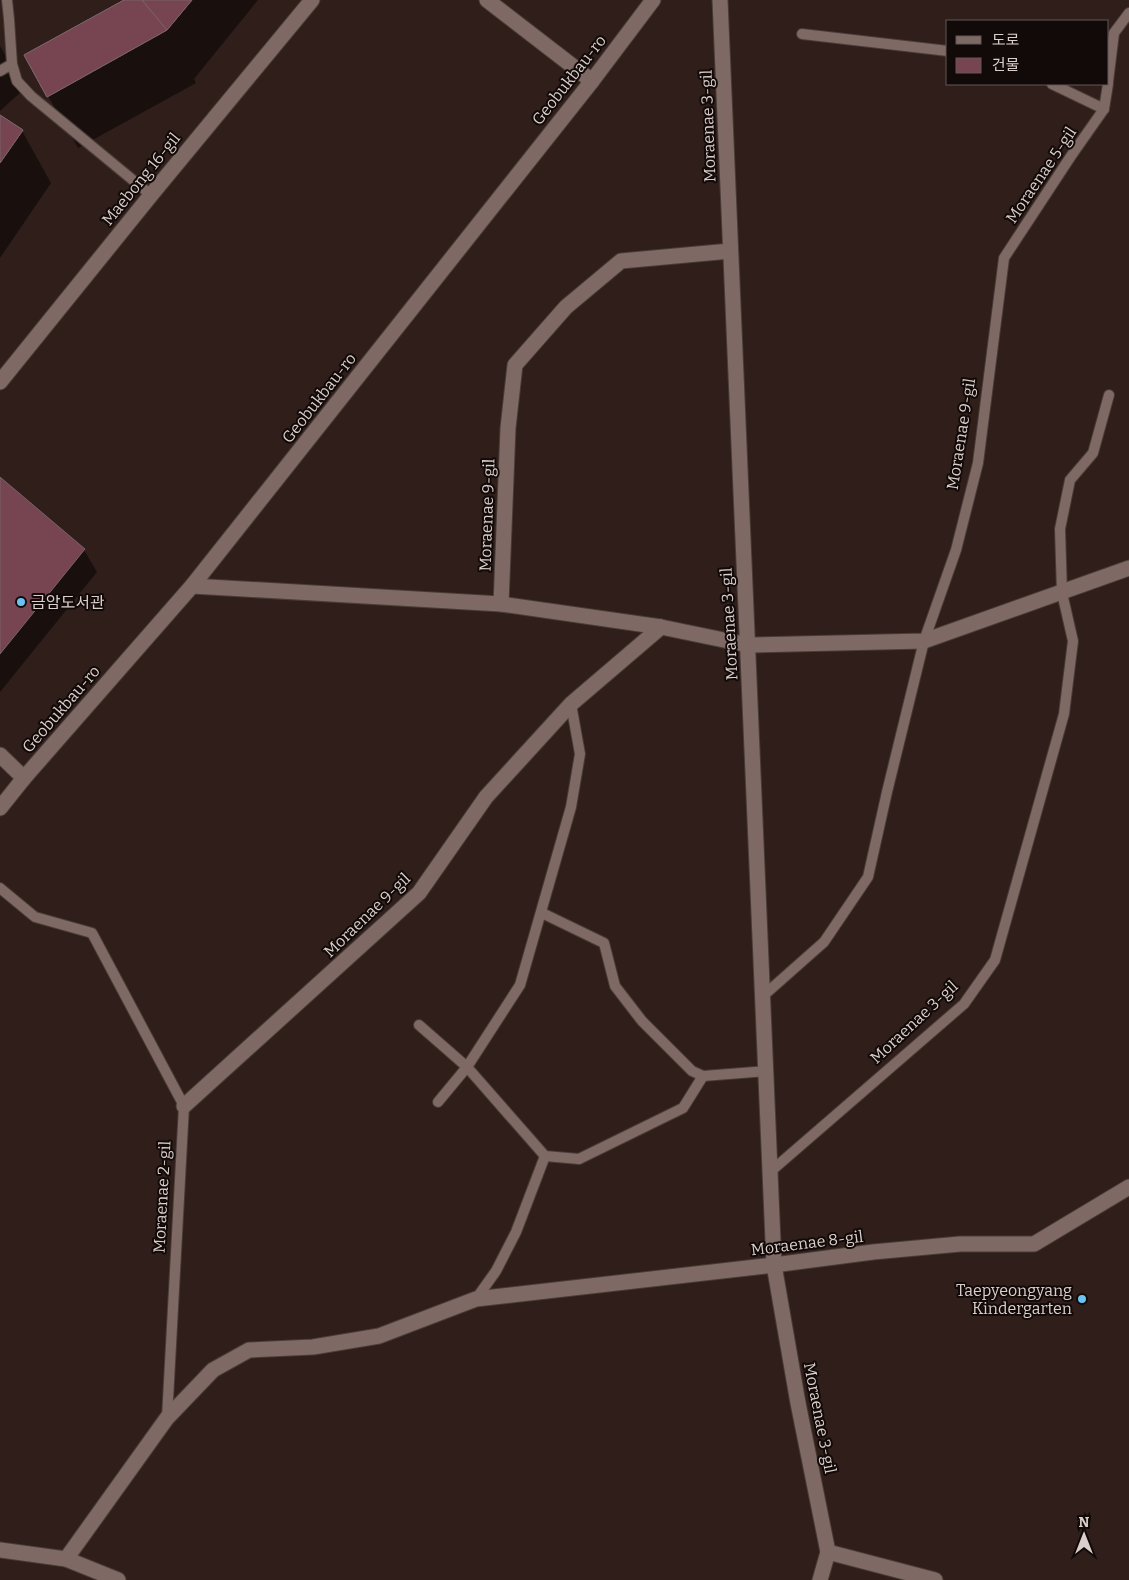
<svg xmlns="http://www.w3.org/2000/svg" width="1129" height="1580" viewBox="0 0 1129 1580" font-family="Bitter,'Noto Sans KR',serif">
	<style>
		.shadow { fill: #0007 }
		.building { fill: #774451; stroke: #796368 }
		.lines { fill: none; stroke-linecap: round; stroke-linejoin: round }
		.lane-casing { stroke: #493b38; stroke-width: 12 }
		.street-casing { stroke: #493b38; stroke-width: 17 }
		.lane { stroke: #7e6964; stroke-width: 10 }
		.street { stroke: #7e6964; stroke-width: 15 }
		.poi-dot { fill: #6cc3f2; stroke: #110a08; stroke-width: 2 }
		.labels { text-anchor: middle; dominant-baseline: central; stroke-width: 4; stroke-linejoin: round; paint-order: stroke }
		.street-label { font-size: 16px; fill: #dbcfcb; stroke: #110a08 }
		.poi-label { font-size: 16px; fill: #dbcfcb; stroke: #110a08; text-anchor: start }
	</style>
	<rect width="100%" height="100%" fill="#2f1e19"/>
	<g class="shadow">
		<path d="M126,0H258L194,79L196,83L78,148L48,96Z"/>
		<path d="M0,46L8,60L5,62L22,91L0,111Z"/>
		<path d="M0,116L22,131L51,183L0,258Z"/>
		<path d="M0,479L84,550L97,572L0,692Z"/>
	</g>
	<g class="building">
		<path d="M124,0H192L167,30L47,97L24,55Z"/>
		<path d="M124,0H142L167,30L47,97L24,55Z"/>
		<path d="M142,0H192L167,30Z"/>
		<path d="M0,115L23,130L0,163Z"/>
		<path d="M0,115L23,130L0,163Z"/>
		<path d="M0,477L85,549L0,654Z"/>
	</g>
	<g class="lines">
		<defs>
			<g id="lane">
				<path d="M7,0L9,19L12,64L17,81L31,96L151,195"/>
				<path d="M802,34L948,51"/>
				<path d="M0,71L12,64"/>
				<path d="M1108,82L1114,33L1129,13"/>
				<path d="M1052,84L1104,109"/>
				<path d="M0,888L35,917L92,933L184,1106L167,1418"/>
				<path d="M542,913L604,943L615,986L642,1021L692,1071L703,1076L766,1071"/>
				<path d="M763,996L824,942L868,877L887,792L924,641L956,550L978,463L1004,258L1071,156L1104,109L1108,84"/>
				<path d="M419,1025L467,1067L545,1156L579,1159L683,1108L703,1076"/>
				<path d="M438,1102L467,1067L520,985L571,807L580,754L571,704"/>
				<path d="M770,1172L964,1004L995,960L1064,714L1073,641L1062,593L1060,529L1070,480L1093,453L1109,395"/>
				<path d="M476,1299L496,1271L516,1232L545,1156"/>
			</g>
			<g id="street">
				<path d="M487,0L592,81"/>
				<path d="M720,0L774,1265L798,1403L828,1552L820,1580"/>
				<path d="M0,382L151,195L312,0"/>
				<path d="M192,586L501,604L661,627L748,645L924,641L1129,568"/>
				<path d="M501,604L508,428L515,365L566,307L621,261L730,251"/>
				<path d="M0,755L24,778"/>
				<path d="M0,808L24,778L192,586L592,81L653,0"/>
				<path d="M184,1106L419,893L486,797L571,704L661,627"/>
				<path d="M0,1550L66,1559L118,1580"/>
				<path d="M828,1552L935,1580"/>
				<path d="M66,1559L167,1418L213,1370L249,1350L313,1347L379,1336L476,1299L774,1265L873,1252L960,1244H1034L1129,1187"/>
			</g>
		</defs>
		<use href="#lane" class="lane-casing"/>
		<use href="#street" class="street-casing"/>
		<use href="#lane" class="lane"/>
		<use href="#street" class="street"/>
	</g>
	<g class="poi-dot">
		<circle cx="21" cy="602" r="5"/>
		<circle cx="1082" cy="1299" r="5"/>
	</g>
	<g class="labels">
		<g class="street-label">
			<text transform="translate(569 80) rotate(-52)">Geobukbau-ro</text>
			<text transform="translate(708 126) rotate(-92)">Moraenae 3-gil</text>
			<text transform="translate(1041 175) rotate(-56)">Moraenae 5-gil</text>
			<text transform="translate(141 179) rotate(-51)">Maebong 16-gil</text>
			<text transform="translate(319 398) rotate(-52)">Geobukbau-ro</text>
			<text transform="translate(961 434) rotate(-81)">Moraenae 9-gil</text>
			<text transform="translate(487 515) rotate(-88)">Moraenae 9-gil</text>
			<text transform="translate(729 624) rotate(-93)">Moraenae 3-gil</text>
			<text transform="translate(61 709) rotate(-49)">Geobukbau-ro</text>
			<text transform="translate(367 915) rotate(-44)">Moraenae 9-gil</text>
			<text transform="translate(914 1022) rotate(-43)">Moraenae 3-gil</text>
			<text transform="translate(162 1197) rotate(-87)">Moraenae 2-gil</text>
			<text transform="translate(807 1243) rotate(-7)">Moraenae 8-gil</text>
			<text transform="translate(820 1418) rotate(79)">Moraenae 3-gil</text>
		</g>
		<g class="poi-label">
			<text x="31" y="602">금암도서관</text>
			<text x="1072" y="1290" text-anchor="end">Taepyeongyang<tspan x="1072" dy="18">Kindergarten</tspan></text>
		</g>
	</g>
	<rect x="946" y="20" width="162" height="65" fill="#110a08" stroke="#625956"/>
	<rect x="956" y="36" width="25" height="8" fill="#7e6964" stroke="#625956"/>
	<text x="992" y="45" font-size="15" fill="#dbcfcb">도로</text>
	<rect x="956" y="58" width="25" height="15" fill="#774451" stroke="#625956"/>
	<text x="992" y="70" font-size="15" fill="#dbcfcb">건물</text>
	<g transform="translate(1084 1535)" stroke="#110a08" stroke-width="4" paint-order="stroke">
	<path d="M0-4L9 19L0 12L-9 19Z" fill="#dbcfcb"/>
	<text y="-8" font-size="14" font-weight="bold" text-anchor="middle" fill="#dbcfcb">N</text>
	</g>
</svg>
